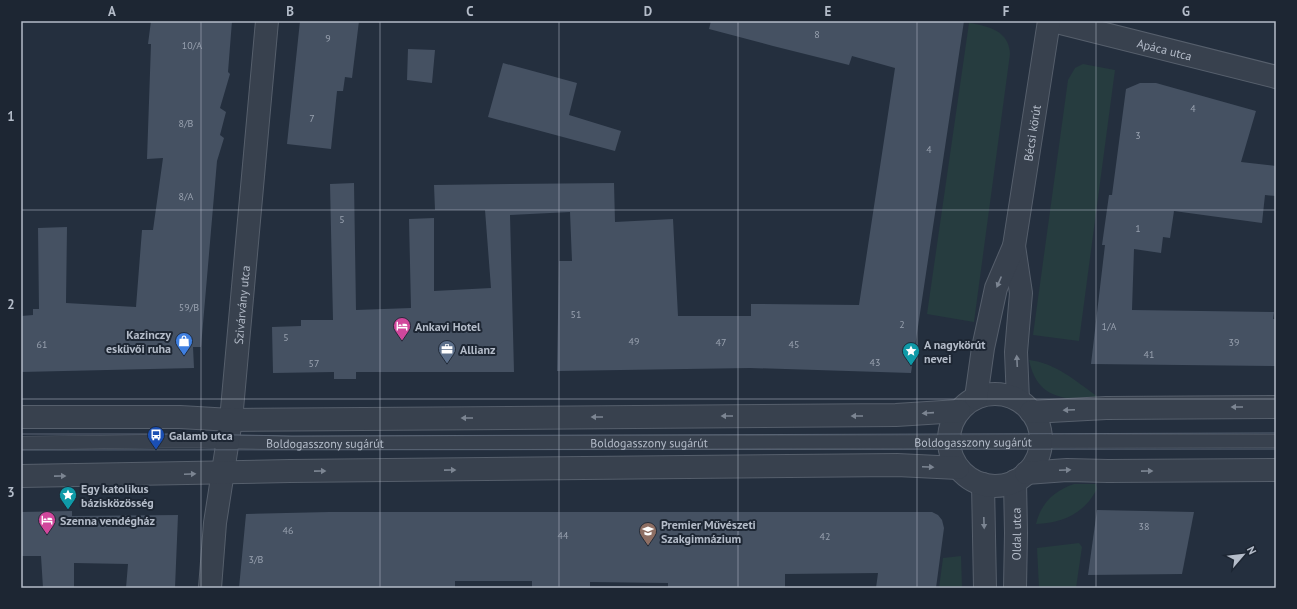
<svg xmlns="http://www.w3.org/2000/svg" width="1297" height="609" viewBox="0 0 1297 609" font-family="'PT Sans',sans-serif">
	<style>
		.green { fill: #263c3f }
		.building { fill: #455162 }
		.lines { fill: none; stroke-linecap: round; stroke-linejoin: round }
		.service-casing { stroke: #565f6c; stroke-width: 14 }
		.minor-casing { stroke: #565f6c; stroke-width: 24 }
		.tertiary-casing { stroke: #565f6c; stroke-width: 24 }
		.service { stroke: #38414e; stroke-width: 13 }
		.minor { stroke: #38414e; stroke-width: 22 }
		.tertiary { stroke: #38414e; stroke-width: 22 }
		.tram { stroke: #5a6575; stroke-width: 1 }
		.oneway { fill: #7c8592 }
		.grid { fill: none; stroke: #b4bcc9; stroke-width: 1; stroke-opacity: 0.55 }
		.labels { text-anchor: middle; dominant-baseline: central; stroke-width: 4; stroke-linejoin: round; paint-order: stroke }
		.number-label { font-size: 10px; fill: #98a1af }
		.street-label { font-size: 12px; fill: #b4bcc9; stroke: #1d2633 }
		.poi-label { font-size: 12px; font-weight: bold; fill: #b4bcc9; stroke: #1d2633; text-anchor: start }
		.neatline { fill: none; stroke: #b4bcc9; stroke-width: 1.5 }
		.grid-label { font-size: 13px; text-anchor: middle; font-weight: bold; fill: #b4bcc9 }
	</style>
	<rect width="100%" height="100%" fill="#242f3e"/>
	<g class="green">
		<path d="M969,23C989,26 1009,31 1010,54L974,322L927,314Z"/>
		<path d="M1083,64L1115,70L1079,341L1033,335L1068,80L1075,68Z"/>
		<path d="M1029,360C1056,363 1075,381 1097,396V399C1064,400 1037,399 1029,360Z"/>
		<path d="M1074,484H1096L1097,489C1084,514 1062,523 1036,524C1041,503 1054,491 1074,484Z"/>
		<path d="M1079,543L1082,547L1076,588H1039L1037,548Z"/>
		<path d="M961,556L962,588H939L943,558Z"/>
	</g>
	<g class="building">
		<path d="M151,21H232L228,72L230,74L220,108L226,112L220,135L224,138L217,161L201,347H193L194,368L21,372V316L33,315V309H39L38,228L67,227L66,303L136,307L142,230H153L163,158L147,159L151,44H148Z"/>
		<path d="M300,21H359L352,78L345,77L343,91H337L331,149L287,144Z"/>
		<path d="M711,21H964L911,373L750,368L557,371L559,261H572L570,212L510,215L514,372H356V379H334V372L273,373L272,327L301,326V320H333L330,184L354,183L356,310L411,308L409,219L434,218V291L491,288L485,210H435L434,185L509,184L614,183L615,222L673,219L678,316H751V304L859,305L895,68L852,56L849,65L773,46L709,29Z"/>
		<path d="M408,49L435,50L432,83L407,80Z"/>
		<path d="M503,63L577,83L569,115L621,131L615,151L488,117Z"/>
		<path d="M1140,83H1156L1256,111L1241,162L1276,166V196L1265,195L1262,223L1174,211L1170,238L1163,237L1161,253L1134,249L1132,310L1274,312L1273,319H1276V366L1091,364L1105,245H1102L1109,195H1112L1126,89Z"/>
		<path d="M1097,510L1194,512L1182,574L1088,575Z"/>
		<path d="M72,511V516L178,515L175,588H126L128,564L74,563V588H43L41,556H21V512Z"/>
		<path d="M329,512H932L938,515L942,520L944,528L936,588H876L878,573L785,574V588H668V583L590,582V588H532V581H455V588H239L246,514Z"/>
	</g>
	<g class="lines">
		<defs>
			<g id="service">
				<path id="s1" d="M21,443L183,441L291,443L1276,441"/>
			</g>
			<g id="minor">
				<path id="s2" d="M1053,21L1276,77"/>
				<path d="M983,484L985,588"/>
				<path id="s3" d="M210,588L215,523L231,420L267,21"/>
				<path id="s4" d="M1015,588L1016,533L1015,481"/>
			</g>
			<g id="tertiary">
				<path d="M1014,246L1021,293L1016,352L1018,400"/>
				<circle cx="995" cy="440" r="46"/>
				<path id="s5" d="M976,398L983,348L996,288L1014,246L1049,21"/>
				<path d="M1031,412L1106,408L1276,407"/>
				<path d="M21,417H180L231,420L896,415L959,411"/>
				<path d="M1026,473L1067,470L1108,471L1276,470"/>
				<path d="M21,476L290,471L897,465L958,468"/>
			</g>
		</defs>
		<use href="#service" class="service-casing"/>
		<use href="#minor" class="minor-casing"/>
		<use href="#tertiary" class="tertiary-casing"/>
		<use href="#service" class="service"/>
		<use href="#minor" class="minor"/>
		<use href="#tertiary" class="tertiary"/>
		<g class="tram">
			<path d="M21,434H184L292,436L1276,433"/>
			<path d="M21,450L1276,449"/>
		</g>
	</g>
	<defs><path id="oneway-solid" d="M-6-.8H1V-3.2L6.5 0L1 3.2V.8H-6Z"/></defs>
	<g class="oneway">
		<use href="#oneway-solid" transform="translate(999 282) rotate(113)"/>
		<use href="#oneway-solid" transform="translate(1017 361) rotate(-93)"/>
		<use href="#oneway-solid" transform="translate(1237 407) rotate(180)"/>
		<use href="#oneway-solid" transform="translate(1069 410) rotate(177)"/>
		<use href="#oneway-solid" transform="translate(928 413) rotate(176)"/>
		<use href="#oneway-solid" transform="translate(727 416) rotate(180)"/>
		<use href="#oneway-solid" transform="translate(857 416) rotate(180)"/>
		<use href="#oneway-solid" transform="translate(597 417) rotate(180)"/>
		<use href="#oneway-solid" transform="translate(467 418) rotate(180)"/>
		<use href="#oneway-solid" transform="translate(928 467) rotate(3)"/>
		<use href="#oneway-solid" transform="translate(450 470) rotate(-1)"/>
		<use href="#oneway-solid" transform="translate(1065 470) rotate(-2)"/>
		<use href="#oneway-solid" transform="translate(320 471) rotate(-1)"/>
		<use href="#oneway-solid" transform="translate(1147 471) rotate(-1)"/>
		<use href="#oneway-solid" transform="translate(190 474) rotate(-2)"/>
		<use href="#oneway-solid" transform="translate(60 476) rotate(-1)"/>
		<use href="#oneway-solid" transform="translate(984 523) rotate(88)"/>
	</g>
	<path class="grid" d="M201,21V588M380,21V588M559,21V588M738,21V588M917,21V588M1096,21V588M21,210H1276M21,399H1276"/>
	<defs>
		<symbol id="hotel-pin" viewBox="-11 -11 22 30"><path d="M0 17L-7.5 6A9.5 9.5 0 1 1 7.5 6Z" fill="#d1479c" stroke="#1d2633"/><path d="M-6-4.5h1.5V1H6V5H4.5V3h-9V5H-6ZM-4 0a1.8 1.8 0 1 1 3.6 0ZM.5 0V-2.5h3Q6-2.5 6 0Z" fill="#fff"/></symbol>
		<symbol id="shop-pin" viewBox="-11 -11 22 30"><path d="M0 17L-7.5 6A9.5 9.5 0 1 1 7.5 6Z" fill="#3f7fe0" stroke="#1d2633"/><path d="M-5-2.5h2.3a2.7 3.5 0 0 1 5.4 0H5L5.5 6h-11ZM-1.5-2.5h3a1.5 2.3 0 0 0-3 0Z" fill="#fff"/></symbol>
		<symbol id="office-pin" viewBox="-11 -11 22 30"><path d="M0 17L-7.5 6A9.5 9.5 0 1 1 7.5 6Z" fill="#5c6f8a" stroke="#1d2633"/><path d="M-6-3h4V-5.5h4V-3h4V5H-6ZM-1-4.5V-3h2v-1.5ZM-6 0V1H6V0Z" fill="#fff"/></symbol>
		<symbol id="sight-pin" viewBox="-11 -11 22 30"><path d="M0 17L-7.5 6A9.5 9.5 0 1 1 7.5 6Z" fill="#0f9aa8" stroke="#1d2633"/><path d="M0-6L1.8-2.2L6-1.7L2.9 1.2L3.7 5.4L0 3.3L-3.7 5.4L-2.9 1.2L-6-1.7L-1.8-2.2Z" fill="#fff"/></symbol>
		<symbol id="bus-pin" viewBox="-11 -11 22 30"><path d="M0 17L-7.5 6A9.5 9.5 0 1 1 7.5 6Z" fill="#1a4fb4" stroke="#1d2633"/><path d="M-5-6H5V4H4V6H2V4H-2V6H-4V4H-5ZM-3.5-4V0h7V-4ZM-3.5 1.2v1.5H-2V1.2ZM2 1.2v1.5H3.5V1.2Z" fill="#fff"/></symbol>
		<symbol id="school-pin" viewBox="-11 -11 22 30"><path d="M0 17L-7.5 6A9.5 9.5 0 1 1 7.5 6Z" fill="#8d6e63" stroke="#1d2633"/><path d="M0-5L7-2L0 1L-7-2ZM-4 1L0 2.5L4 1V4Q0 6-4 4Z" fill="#fff"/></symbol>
	</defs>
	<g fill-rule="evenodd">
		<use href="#hotel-pin" x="392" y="316" width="20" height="27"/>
		<use href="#shop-pin" x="174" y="331" width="20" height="27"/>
		<use href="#office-pin" x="437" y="339" width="20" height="27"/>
		<use href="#sight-pin" x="901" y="341" width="20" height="27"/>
		<use href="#bus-pin" x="146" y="425" width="20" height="27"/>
		<use href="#sight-pin" x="58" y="485" width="20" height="27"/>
		<use href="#hotel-pin" x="37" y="510" width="20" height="27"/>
		<use href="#school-pin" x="638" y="521" width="20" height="27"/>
	</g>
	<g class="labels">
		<g class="number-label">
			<text x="817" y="34">8</text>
			<text x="328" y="38">9</text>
			<text x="192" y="45">10/A</text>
			<text x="1193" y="108">4</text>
			<text x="312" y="118">7</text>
			<text x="186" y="123">8/B</text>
			<text x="1138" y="135">3</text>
			<text x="929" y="149">4</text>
			<text x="186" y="196">8/A</text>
			<text x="342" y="219">5</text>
			<text x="1138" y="228">1</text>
			<text x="189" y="307">59/B</text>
			<text x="576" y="314">51</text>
			<text x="902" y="324">2</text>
			<text x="1109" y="326">1/A</text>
			<text x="286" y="337">5</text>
			<text x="634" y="341">49</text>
			<text x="721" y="342">47</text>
			<text x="1234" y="342">39</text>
			<text x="42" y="344">61</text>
			<text x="794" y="344">45</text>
			<text x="1149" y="354">41</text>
			<text x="875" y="362">43</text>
			<text x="314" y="363">57</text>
			<text x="1144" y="526">38</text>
			<text x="288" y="530">46</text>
			<text x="563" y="535">44</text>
			<text x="825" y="536">42</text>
			<text x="256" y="559">3/B</text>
		</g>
		<g class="street-label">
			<text stroke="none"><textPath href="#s2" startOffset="115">Apáca utca</textPath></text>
			<text stroke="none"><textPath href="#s5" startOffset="272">Bécsi körút</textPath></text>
			<text stroke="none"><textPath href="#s3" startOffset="285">Szivárvány utca</textPath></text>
			<text stroke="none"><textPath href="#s1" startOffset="952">Boldogasszony sugárút</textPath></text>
			<text stroke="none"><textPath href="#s1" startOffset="628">Boldogasszony sugárút</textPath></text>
			<text stroke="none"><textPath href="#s1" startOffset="304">Boldogasszony sugárút</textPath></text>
			<text stroke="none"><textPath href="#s4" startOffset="54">Oldal utca</textPath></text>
		</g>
		<g class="poi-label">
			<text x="415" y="326">Ankavi Hotel</text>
			<text x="171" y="334" text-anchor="end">Kazinczy<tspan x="171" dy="14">esküvői ruha</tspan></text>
			<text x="924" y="344">A nagykörút<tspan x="924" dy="14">nevei</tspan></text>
			<text x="460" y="349">Allianz</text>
			<text x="169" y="435">Galamb utca</text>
			<text x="81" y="488">Egy katolikus<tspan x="81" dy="14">bázisközösség</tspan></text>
			<text x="60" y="520">Szenna vendégház</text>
			<text x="661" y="524">Premier Művészeti<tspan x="661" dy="14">Szakgimnázium</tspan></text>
		</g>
	</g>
	<rect width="1297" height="609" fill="none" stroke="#1d2633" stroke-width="44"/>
	<g transform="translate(1243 555) rotate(62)" stroke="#1d2633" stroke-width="3" paint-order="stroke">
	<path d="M0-3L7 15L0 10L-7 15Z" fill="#b4bcc9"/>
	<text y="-6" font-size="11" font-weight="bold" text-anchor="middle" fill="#b4bcc9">N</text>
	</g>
	<rect x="22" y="22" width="1253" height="565" class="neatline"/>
	<g class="grid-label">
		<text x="112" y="16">A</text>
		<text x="290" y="16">B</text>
		<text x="470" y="16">C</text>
		<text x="648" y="16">D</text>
		<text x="828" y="16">E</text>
		<text x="1006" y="16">F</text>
		<text x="1186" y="16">G</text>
		<text x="11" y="121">1</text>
		<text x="11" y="309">2</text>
		<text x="11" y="497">3</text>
	</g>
</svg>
